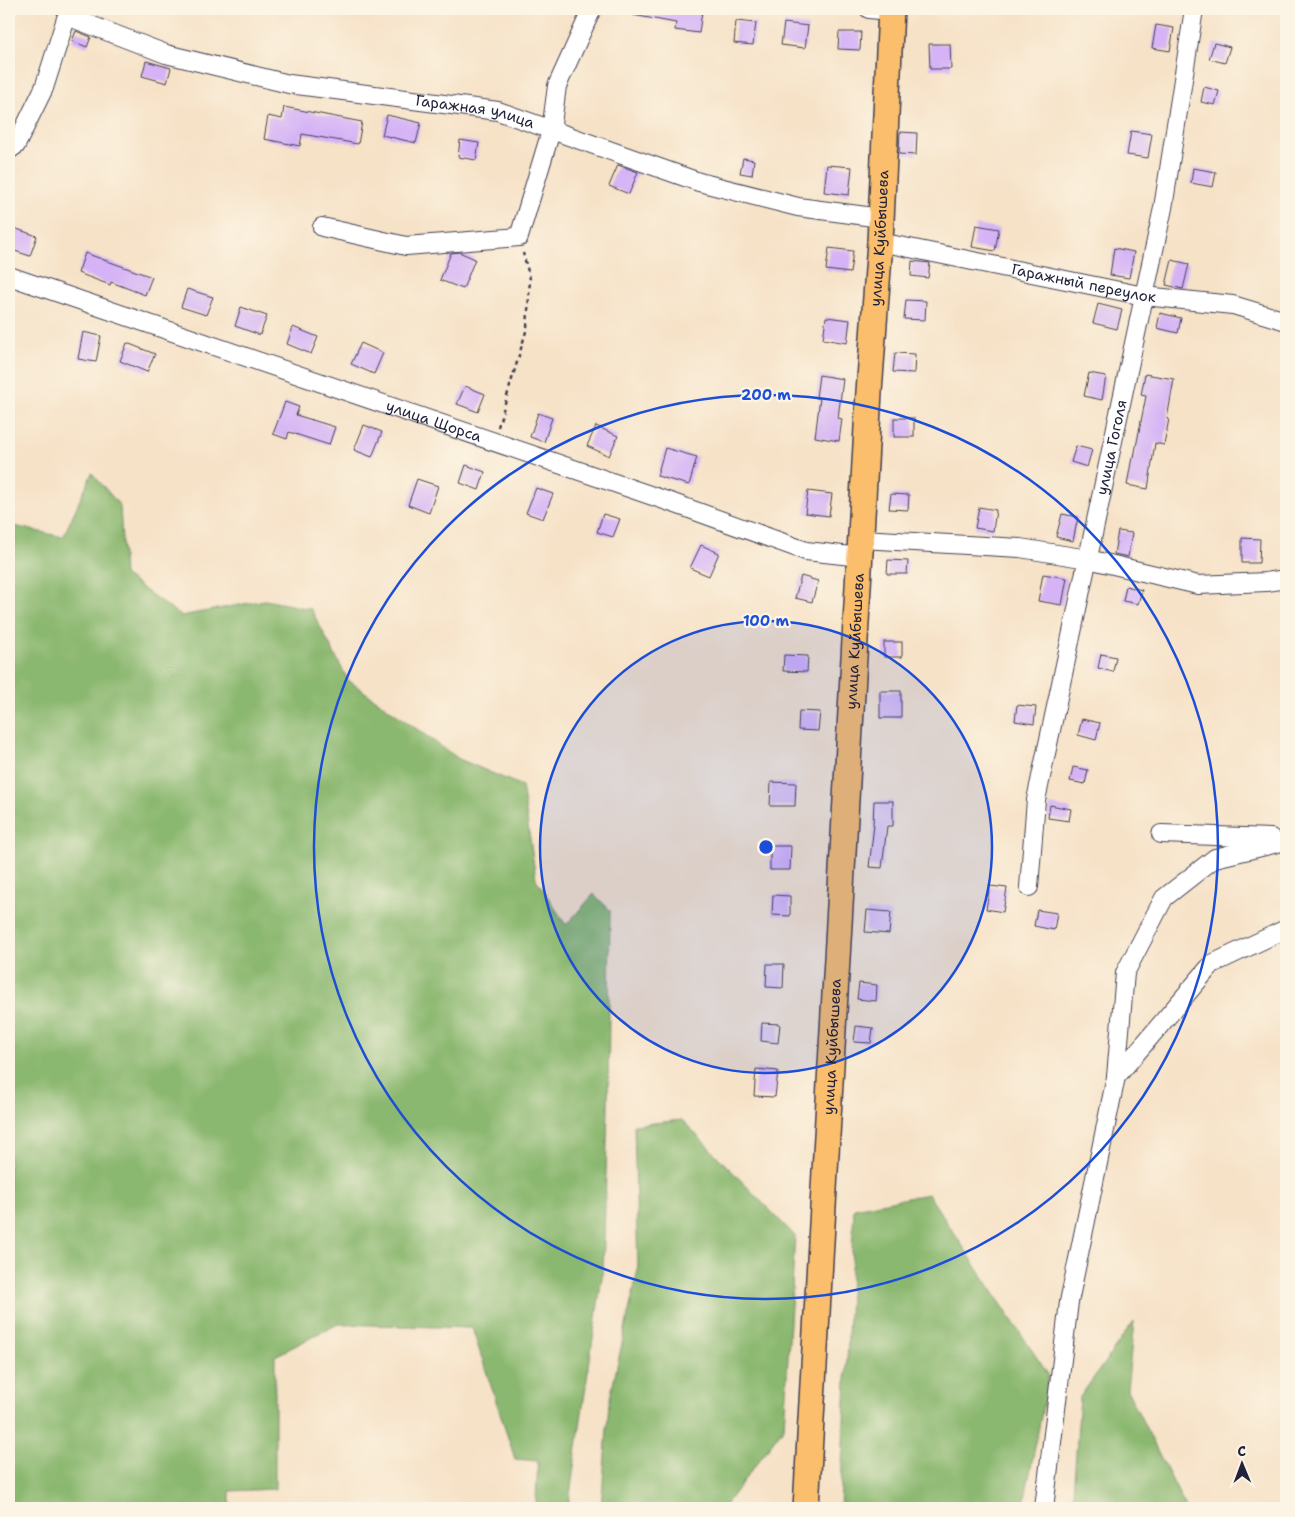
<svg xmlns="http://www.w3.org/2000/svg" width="1295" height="1517" viewBox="0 0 1295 1517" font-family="'Shantell Sans',sans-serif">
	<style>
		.forest { fill: #8bb870; stroke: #566d56 }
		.building { fill: #d5b3f6 }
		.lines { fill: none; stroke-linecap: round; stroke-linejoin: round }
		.minor-casing { stroke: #423f50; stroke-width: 20 }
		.highway-casing { stroke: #423f50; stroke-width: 28 }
		.path { stroke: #423f50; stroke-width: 2.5; stroke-dasharray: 4 4; stroke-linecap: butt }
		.minor { stroke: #fff; stroke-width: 18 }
		.highway { stroke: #fabe6d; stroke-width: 25 }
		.ring { fill: none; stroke: #1d4ed8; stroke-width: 2.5 }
		.labels { text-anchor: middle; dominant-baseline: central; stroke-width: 4.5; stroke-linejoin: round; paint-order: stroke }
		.street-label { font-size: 15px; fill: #22223b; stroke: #fcf5e5 }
		.centre { fill: #1d4ed8; stroke: #fcf5e5; stroke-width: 2.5 }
		.ring-label { font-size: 15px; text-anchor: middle; font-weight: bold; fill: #1d4ed8; stroke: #fcf5e5; stroke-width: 4.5; stroke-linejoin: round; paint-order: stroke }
	</style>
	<rect width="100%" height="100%" fill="#fcf5e5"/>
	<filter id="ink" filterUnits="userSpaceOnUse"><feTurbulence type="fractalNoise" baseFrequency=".02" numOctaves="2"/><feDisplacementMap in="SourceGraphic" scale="10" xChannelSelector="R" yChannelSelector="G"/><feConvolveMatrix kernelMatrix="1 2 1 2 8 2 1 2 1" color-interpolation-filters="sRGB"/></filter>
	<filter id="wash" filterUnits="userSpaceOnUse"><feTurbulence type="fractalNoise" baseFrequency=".0096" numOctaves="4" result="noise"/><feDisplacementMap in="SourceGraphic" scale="20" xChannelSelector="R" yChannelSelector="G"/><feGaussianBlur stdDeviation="1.12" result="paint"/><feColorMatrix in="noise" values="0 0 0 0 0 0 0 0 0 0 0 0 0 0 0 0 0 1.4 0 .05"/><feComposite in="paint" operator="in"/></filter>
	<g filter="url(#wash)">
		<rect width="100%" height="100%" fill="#f6e2c7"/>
		<g class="forest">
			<path d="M92,473L120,506L124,575L181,616L265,600L311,609L348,680L459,759L522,786L536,879L566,925L594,894L610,910L608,1110L603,1270L568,1508H552L536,1502L538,1461L515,1459L472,1328L338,1324L275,1356V1489L230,1491V1508H9V525L63,537Z"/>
			<path d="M682,1120L795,1236L784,1427L723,1508H601L609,1403L638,1270L634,1125Z"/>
			<path d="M928,1194L1049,1376L1023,1508H840L854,1208Z"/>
			<path d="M1134,1321L1127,1390L1186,1508H1072L1080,1397Z"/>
		</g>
		<g id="blocks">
			<g class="building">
				<path d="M634,9H688L702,11L699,33L675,30L676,23L633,15Z"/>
				<path d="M736,21L756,23L753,45L734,43Z"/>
				<path d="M784,23L808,26L805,48L781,45Z"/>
				<path d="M1156,25L1174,28L1170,51L1152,48Z"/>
				<path d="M76,31L91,37L87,47L72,41Z"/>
				<path d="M839,32H861L860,50L838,49Z"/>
				<path d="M1214,43L1230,47L1225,63L1209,59Z"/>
				<path d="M929,44H950L951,69H930Z"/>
				<path d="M146,61L171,68L167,83L142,76Z"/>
				<path d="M1204,87L1219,91L1215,105L1201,102Z"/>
				<path d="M284,107L362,122L358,144L302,134L300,146L264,139L268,116L282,119Z"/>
				<path d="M387,115L421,123L416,143L382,135Z"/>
				<path d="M1131,131L1152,134L1148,158L1127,155Z"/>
				<path d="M900,132L917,133L916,155L899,154Z"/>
				<path d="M460,140L479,143L476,160L458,157Z"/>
				<path d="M743,158L754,160L752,175L740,173Z"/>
				<path d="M618,165L638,172L629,194L609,186Z"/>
				<path d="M827,165L852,167L849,195L824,192Z"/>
				<path d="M1193,168L1216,172L1213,187L1191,183Z"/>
				<path d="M976,225L999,229L995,251L972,247Z"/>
				<path d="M14,228L37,236L30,256L9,249V243Z"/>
				<path d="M829,248L853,251L850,273L826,270Z"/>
				<path d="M1114,248L1134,252L1129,278L1110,275Z"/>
				<path d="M459,252L475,259L463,289L440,280L451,253Z"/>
				<path d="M85,253L152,277L145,295L111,282L110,285L78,273Z"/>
				<path d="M1172,260L1189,264L1183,289L1166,285Z"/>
				<path d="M912,261L930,263L928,278L911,276Z"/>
				<path d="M187,289L213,297L206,315L181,307Z"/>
				<path d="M906,300L926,301L925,320L904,319Z"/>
				<path d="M1098,304L1122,310L1117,329L1093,323Z"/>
				<path d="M241,307L267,316L260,335L235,326Z"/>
				<path d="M1160,313L1181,318L1178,333L1157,328Z"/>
				<path d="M826,317L850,320L847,343L823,339Z"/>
				<path d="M293,327L318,337L311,354L287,344Z"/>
				<path d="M83,332L101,336L96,362L78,359Z"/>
				<path d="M127,343L155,354L147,372L120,361Z"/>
				<path d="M361,343L383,353L374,374L351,364Z"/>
				<path d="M895,353L915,354L914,373L893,372Z"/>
				<path d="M1089,373L1106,376L1102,400L1084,396Z"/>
				<path d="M1145,374L1174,379L1167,419H1169L1164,445L1155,443L1148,489L1127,485L1132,457H1134L1146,396L1141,395Z"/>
				<path d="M819,375L843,379L838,418L842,419L839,441L815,437L820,398H816Z"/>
				<path d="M465,386L485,394L478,412L457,404Z"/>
				<path d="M285,402L299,407L296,415L335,427L329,445L289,432L287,439L273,434Z"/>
				<path d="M538,413L552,418L544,442L530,437Z"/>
				<rect x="894" y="418" width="20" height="19"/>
				<path d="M364,425L382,432L372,457L354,450Z"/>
				<path d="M596,426L618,436L609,456L587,446Z"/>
				<path d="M1076,446L1092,450L1087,467L1071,462Z"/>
				<path d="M665,448L697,457L689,485L657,476Z"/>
				<path d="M466,465L485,472L479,490L460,483Z"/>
				<path d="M417,479L438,486L429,513L408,505Z"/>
				<path d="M536,488L553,494L543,519L526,513Z"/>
				<path d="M808,491L832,494L829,516L805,513Z"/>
				<path d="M891,494L909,495L908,510L889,509Z"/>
				<path d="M979,507L996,510L993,531L975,528Z"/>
				<path d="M603,514L620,519L613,537L597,532Z"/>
				<path d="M1062,514L1078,517L1073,541L1056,537Z"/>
				<path d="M1118,531L1132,533L1128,557L1114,554Z"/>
				<path d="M1242,538L1260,539L1259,563H1242Z"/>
				<path d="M701,545L719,553L709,576L690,568Z"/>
				<path d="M888,560L908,561L907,574H887Z"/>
				<path d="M1043,574L1067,578L1062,605L1038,601Z"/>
				<path d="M801,576L818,581L812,602L795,598Z"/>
				<path d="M1126,586L1142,590L1138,604L1123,601Z"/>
				<rect x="884" y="642" width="18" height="15"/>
				<path d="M1101,654L1116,657L1113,672L1098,668Z"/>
				<path d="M784,655L808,656L807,672L783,671Z"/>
				<rect x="880" y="691" width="21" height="27"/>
				<path d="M1017,705L1036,707L1034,724L1015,721Z"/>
				<path d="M799,711L820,712L818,731L798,730Z"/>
				<path d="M1082,719L1100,723L1096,740L1078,735Z"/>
				<path d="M1073,767L1088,770L1085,784L1070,781Z"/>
				<path d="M771,782L796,783L795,806H770Z"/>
				<path d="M874,801H893V826H887L882,868L869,867L874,825H873Z"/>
				<path d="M1050,805L1071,809L1069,821L1048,818Z"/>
				<path d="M770,846H791L790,870H770Z"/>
				<path d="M990,886L1007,888L1003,912L986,909Z"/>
				<path d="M773,895L790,896V916L772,915Z"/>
				<path d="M867,910L891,912L889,934L865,932Z"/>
				<path d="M1037,910L1057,913L1054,930L1034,926Z"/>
				<path d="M767,964H784L783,988L766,987Z"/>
				<path d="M859,983L877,985L876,1001L857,999Z"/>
				<path d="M762,1023L780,1024L778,1043L761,1041Z"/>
				<path d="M856,1026L873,1028L871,1043L854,1042Z"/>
				<path d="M756,1069L778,1071L775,1097L754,1096Z"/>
			</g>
		</g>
	</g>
	<g filter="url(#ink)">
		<use href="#blocks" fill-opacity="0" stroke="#423f50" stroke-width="1"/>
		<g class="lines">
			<defs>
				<g id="minor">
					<path d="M869,9L891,11"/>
					<path id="s1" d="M67,16L166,54L289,84L498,111L699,182L798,207L881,218"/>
					<path d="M9,150L16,145L44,88L69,9"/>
					<path d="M322,227L406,246L519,237L551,131L557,86L592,9"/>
					<path id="s2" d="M880,242L1144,296L1233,305L1286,321"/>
					<path id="s3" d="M9,276L673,503L806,551L861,557"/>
					<path d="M861,539L1020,548L1088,559L1198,585L1266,582L1286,579"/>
					<path d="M1161,834L1271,838"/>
					<path id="s4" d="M1029,887L1036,800L1163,208L1194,9"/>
					<path d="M1116,1077L1125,973L1164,898L1215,858L1286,841"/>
					<path d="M1044,1508L1069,1302L1116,1077L1212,964L1286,929"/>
				</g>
				<g id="highway">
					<path id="s5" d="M806,1508L869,392L880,242L891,9"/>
				</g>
			</defs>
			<use href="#minor" class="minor-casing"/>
			<use href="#highway" class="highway-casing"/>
			<path class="path" d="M498,427L527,328L530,279L523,253"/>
			<use href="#minor" class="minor"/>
			<use href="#highway" class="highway"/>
		</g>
	</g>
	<circle cx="766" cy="847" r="226" fill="#1d4ed8" fill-opacity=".12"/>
	<g class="ring">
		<circle cx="766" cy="847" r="226"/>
		<circle cx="766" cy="847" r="452"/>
	</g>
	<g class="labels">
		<g class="street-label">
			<text stroke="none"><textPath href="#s1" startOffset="421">Гаражная улица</textPath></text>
			<text stroke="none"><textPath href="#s5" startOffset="1272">улица Куйбышева</textPath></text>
			<text stroke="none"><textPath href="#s2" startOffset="208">Гаражный переулок</textPath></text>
			<text stroke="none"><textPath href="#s3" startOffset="449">улица Щорса</textPath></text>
			<text stroke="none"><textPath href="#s4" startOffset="448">улица Гоголя</textPath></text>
			<text stroke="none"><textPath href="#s5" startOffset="868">улица Куйбышева</textPath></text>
			<text stroke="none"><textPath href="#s5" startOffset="462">улица Куйбышева</textPath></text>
		</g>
	</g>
	<circle cx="766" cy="847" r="8" class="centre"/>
	<g class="ring-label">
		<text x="766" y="400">200 m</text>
		<text x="766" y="626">100 m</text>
	</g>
	<rect width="1295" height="1517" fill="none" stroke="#fcf5e5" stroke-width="30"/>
	<g transform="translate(1242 1464) rotate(359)" stroke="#fcf5e5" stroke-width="4" paint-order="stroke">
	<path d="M0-4L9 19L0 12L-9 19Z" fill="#22223b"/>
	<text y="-8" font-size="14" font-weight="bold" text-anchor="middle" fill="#22223b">С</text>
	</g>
</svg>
